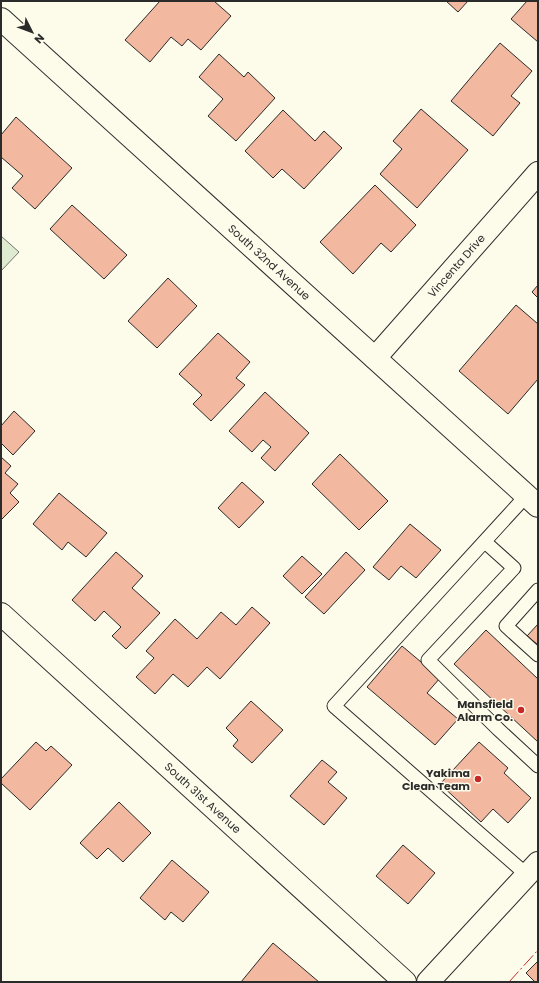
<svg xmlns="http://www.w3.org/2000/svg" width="539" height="983" viewBox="0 0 539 983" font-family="Poppins,sans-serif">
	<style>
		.green { fill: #deebd1; stroke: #74746e }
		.building { fill: #f2b8a0; stroke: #2b2b2b }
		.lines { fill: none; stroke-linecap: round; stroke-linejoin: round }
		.lane-casing { stroke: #2b2b2b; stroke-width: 15 }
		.street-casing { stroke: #2b2b2b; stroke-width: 24 }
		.secondary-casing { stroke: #2b2b2b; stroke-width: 24 }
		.primary-casing { stroke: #2b2b2b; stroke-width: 24 }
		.lane { stroke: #fdfbea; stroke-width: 13 }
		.street { stroke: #fdfbea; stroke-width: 22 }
		.secondary { stroke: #fdfbea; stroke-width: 22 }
		.primary { stroke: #fdfbea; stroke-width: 22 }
		.power { stroke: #c62828; stroke-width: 1; stroke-dasharray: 14 3 2 3; stroke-linecap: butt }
		.poi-dot { fill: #c62828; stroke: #fdfbea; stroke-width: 1.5 }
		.labels { text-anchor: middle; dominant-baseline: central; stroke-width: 3; stroke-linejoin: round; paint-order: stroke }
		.street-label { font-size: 11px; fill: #2b2b2b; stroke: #fdfbea }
		.poi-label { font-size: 11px; font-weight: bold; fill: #2b2b2b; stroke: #fdfbea; text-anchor: end }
	</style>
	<rect width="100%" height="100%" fill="#fdfbea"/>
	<path class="green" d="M1,236L19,252L1,271Z"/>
	<g class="building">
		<path d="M160,1H214L231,16L201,50L188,39L182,46L171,37L150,62L125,40Z"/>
		<path d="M446,1H468L458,12Z"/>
		<path d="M527,1H538V42L511,19Z"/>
		<path d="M500,43L532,71L511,96L520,103L493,136L451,101Z"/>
		<path d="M219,54L244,77L248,72L275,98L236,141L208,116L223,99L199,77Z"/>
		<path d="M421,109L468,150L417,208L380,174L402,149L393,141Z"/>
		<path d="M283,110L315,141L324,131L342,148L304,189L282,169L273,178L245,151Z"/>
		<path d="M16,117L72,168L35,209L12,188L23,176L1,157V135Z"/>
		<path d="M375,185L416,225L391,252L381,243L353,274L320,242Z"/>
		<path d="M72,205L127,255L104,279L50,229Z"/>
		<path d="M168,278L197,306L157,348L128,321Z"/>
		<path d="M538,285V298L532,292Z"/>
		<path d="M516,305L538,324V379L508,414L459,371Z"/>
		<path d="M218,333L250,362L236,378L245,385L211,421L193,404L202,395L179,374Z"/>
		<path d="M265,392L309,433L275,471L261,458L271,447L263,440L252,452L229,431Z"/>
		<path d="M14,411L35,431L13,455L1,443V426Z"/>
		<path d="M340,454L388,501L359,530L312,484Z"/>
		<path d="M1,457L11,466L5,473L18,484L10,493L19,502L1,520Z"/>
		<path d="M242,482L264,502L239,528L218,508Z"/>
		<path d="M59,493L107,533L86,557L68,542L62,550L33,524Z"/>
		<path d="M410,524L441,550L416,578L401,566L389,580L373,567Z"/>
		<path d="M116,552L143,576L132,588L160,613L126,649L112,636L121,627L104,611L95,621L72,600Z"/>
		<path d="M346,552L365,570L324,614L305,597Z"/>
		<path d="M302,556L322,574L302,594L283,576Z"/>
		<path d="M252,607L270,623L220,679L207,667L188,687L173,674L155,694L136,677L154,658L146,651L175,619L197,639L221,612L236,625Z"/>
		<path d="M538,624V645L527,636Z"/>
		<path d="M486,630L538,679V742L454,664Z"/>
		<path d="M402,646L440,678L427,693L458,719L435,745L367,687Z"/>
		<path d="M251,701L283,730L252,763L233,746L238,740L226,728Z"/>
		<path d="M36,742L46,751L51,746L72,765L30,810L1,783V779Z"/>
		<path d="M479,742L508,768L504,773L531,798L508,823L493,809L481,822L440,784Z"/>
		<path d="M322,760L337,772L328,782L347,798L324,825L290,796Z"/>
		<path d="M119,802L151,833L123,862L108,848L97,859L80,843Z"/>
		<path d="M403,845L435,873L408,904L376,876Z"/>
		<path d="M172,860L209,892L183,922L171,912L165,920L140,898Z"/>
		<path d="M273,943L319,982H241Z"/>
		<path d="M538,961V982H535L526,973Z"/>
	</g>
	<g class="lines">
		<defs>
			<g id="lane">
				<path d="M526,496L334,706L527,875"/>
				<path d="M485,542L514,568L428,660L498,729L538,766"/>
				<path d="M538,590L506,626L538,655"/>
			</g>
			<g id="street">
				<path id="s1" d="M375,358L538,173"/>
				<path id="s2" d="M1,614L405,982"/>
			</g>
			<g id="secondary">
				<path id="s3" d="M1,19L538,506"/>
			</g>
			<path id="primary" d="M428,982L538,863"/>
		</defs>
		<use href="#lane" class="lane-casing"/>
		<use href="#street" class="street-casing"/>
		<use href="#secondary" class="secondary-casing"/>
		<use href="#primary" class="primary-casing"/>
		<use href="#lane" class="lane"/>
		<use href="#street" class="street"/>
		<use href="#secondary" class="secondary"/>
		<use href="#primary" class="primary"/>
		<path class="power" d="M509,982L538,950"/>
	</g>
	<g class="poi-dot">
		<circle cx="521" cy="710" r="4"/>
		<circle cx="478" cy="779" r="4"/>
	</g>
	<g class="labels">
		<g class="street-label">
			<text stroke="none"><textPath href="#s3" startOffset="362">South 32nd Avenue</textPath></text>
			<text stroke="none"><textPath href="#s1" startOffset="123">Vincenta Drive</textPath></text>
			<text stroke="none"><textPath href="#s2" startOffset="273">South 31st Avenue</textPath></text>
		</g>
		<g class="poi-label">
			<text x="513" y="704">Mansfield<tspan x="513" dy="13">Alarm Co.</tspan></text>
			<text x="470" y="773">Yakima<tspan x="470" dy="13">Clean Team</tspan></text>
		</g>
	</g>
	<rect width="539" height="983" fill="none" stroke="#2b2b2b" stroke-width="4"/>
	<g transform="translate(32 32) rotate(132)" stroke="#fdfbea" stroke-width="3" paint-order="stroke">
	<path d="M0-3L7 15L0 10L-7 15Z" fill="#2b2b2b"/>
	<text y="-6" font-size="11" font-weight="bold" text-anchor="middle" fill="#2b2b2b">N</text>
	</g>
</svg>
